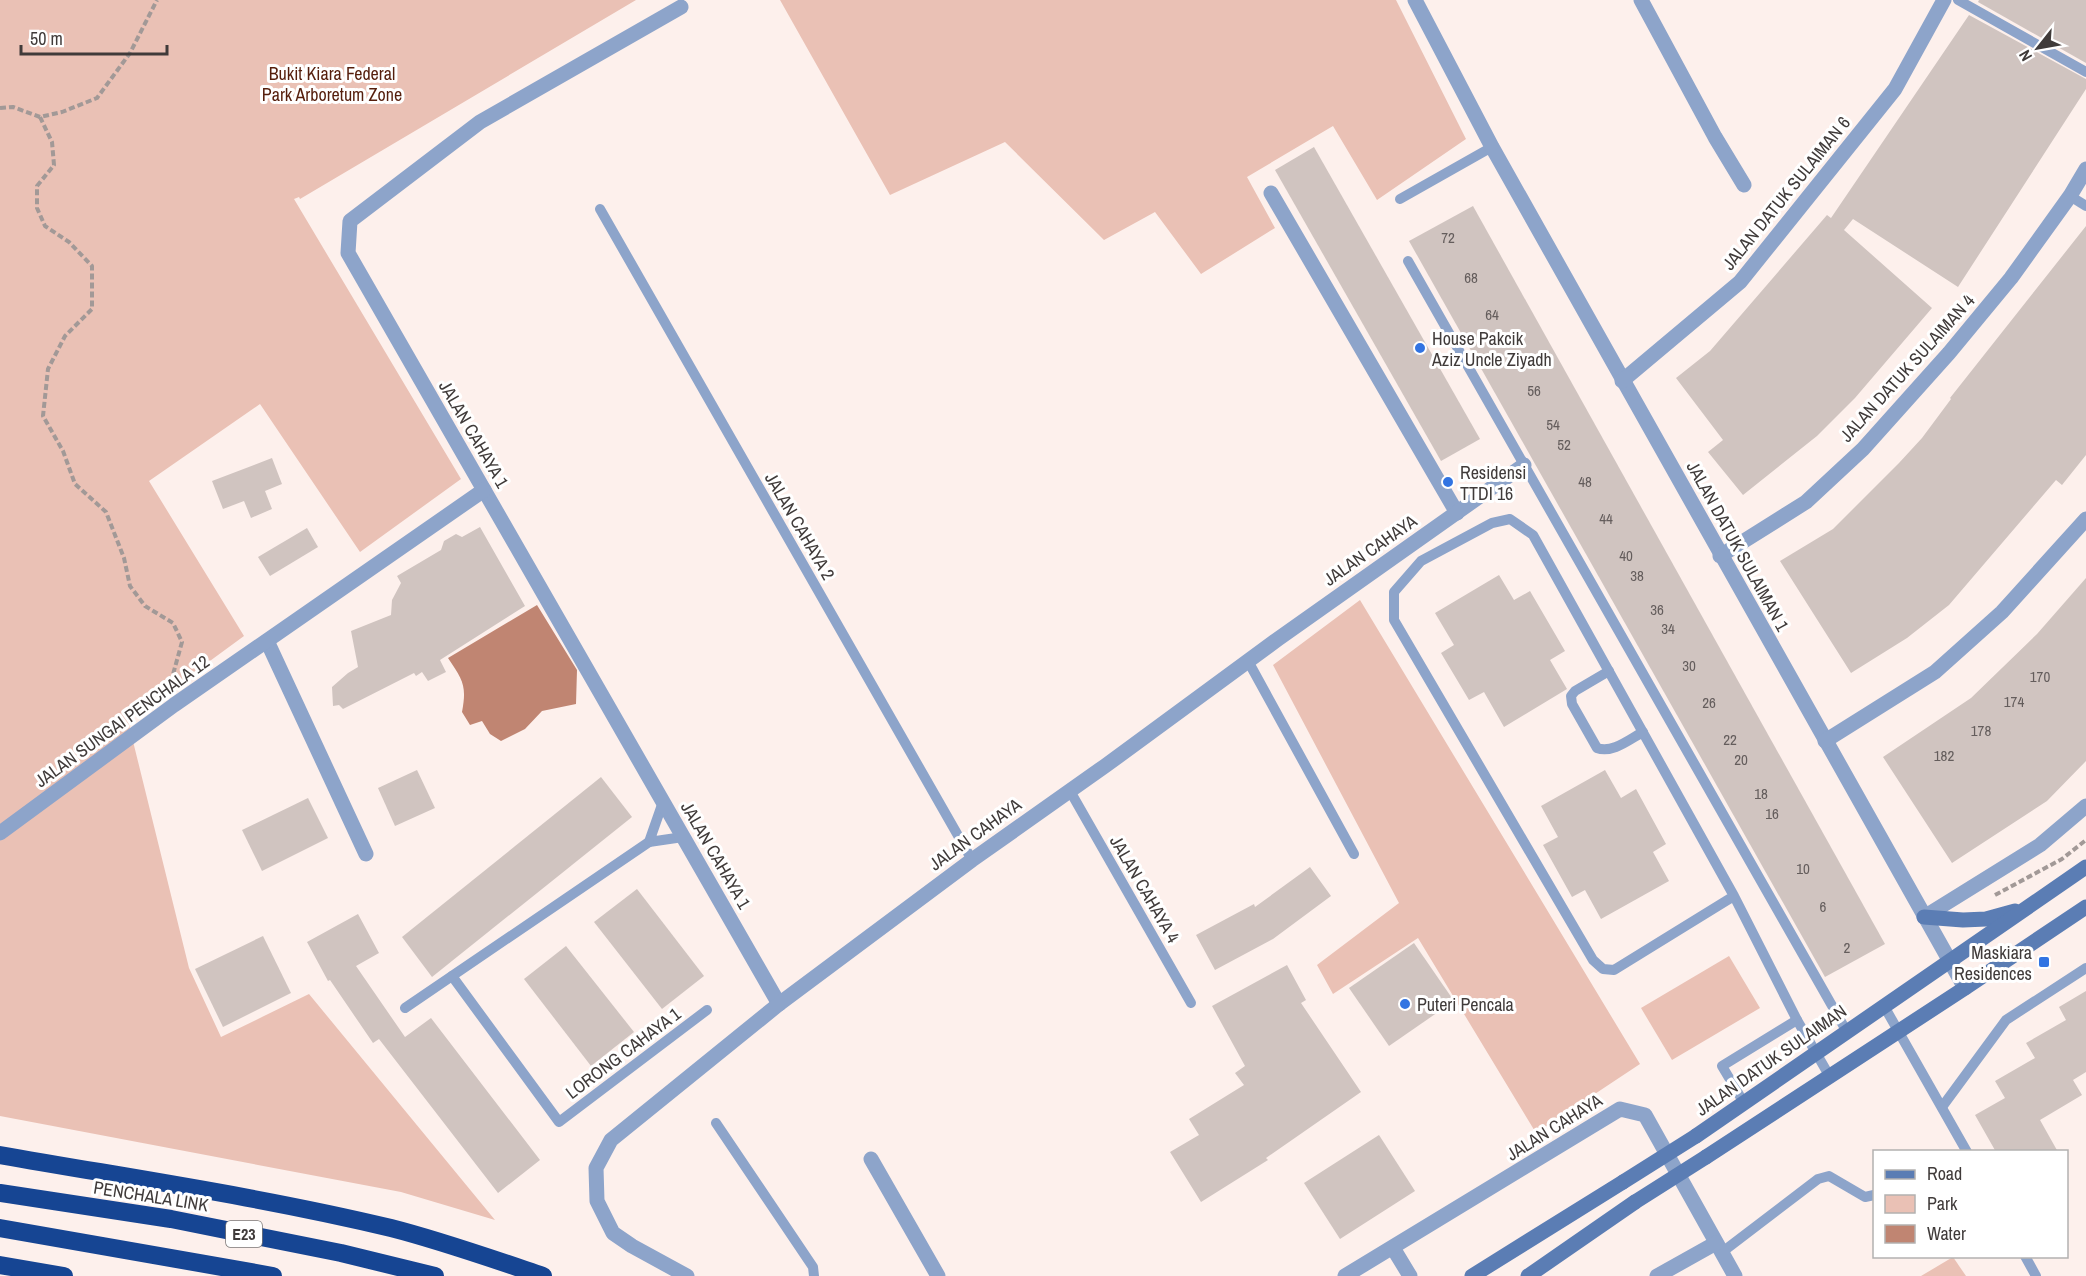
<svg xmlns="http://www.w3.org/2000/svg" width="2086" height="1276" viewBox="0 0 2086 1276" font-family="'Archivo Narrow',sans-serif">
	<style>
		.green { fill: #eac1b5 }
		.water { fill: #c08572 }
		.building { fill: #d0c4c0 }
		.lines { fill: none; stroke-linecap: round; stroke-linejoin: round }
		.path { stroke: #a29997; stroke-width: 4; stroke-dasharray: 6 3; stroke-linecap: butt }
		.lane { stroke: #8da4ca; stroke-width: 10 }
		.street { stroke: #8da4ca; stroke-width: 15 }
		.secondary { stroke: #5b7db4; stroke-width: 15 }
		.highway { stroke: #164593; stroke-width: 18 }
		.secondary-bridge { stroke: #5b7db4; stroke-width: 15 }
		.poi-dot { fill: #3274e2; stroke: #fff; stroke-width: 2 }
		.labels { text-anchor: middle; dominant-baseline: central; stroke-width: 6; stroke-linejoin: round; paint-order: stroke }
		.number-label { font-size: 15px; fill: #645d5c }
		.shield { fill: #fff; stroke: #797675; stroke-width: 1.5 }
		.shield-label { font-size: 16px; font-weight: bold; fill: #403b3a }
		.park-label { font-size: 18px; fill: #551e0c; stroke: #fff }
		.street-label { font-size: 18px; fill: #403b3a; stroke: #fff }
		.poi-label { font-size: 18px; fill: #403b3a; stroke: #fff; text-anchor: start }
	</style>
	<rect width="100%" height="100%" fill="#fdf0ec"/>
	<g class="green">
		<path d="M0,0H636L300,199L299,197L294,199L461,479L360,552L260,404L149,481L244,636L128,721L189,968L221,1037L309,994L495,1220L401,1192L0,1116Z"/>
		<path d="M780,0H1396L1466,139L1377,200L1333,126L1247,177L1275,228L1201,274L1155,212L1104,240L1005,142L890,195Z"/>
		<path d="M1360,600L1640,1064L1536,1133L1418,938L1333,994L1317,965L1399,903L1273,665Z"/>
		<path d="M1729,956L1760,1008L1672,1060L1641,1008Z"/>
		<path d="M1953,1257L1966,1276H1921Z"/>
	</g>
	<path class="water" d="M537,605L577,670L576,704L542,711L525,729L501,741L490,734L482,721L470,725L462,712C467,686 463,680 448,658Z"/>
	<g class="building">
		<path d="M1979,0H2086V63L1978,2Z"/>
		<path d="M1969,15L2086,79V89L1958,287L1853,219L1844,230L1932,308L1855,398L1817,436L1743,495L1708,452L1723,440L1676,378L1710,351L1827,215L1831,218Z"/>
		<path d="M1314,147L1480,439L1441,461L1275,170Z"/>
		<path d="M1473,206L1885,944L1825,977L1409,241Z"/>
		<path d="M2086,226V455L2062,485L2056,480L1949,605L1907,638L1851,673L1780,561L1833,529L1899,463L1922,438L1951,399L1950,398Z"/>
		<path d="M272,458L282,484L265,491L272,509L251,518L244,501L223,509L212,481Z"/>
		<path d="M480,527L525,606L440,660L446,672L428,681L422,672L416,676L414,673L343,709L339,705L333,706L332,687L348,673L358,667L351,631L391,615L392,600L401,583L397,576L441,550L444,541L456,534L462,537Z"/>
		<path d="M307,528L318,547L270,576L258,557Z"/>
		<path d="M1499,575L1514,600L1530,591L1565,651L1550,660L1567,689L1504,727L1484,692L1469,700L1441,653L1454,645L1435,613Z"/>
		<path d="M2086,578V761L2047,801L1952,863L1883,757L1971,698L2037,634Z"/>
		<path d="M417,770L435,808L395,826L378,788Z"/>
		<path d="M1605,770L1621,798L1636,789L1666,844L1653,852L1669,881L1601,919L1585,890L1572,897L1543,845L1558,837L1541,806Z"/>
		<path d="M601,777L632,817L432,977L402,937Z"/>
		<path d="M308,798L328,838L262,871L242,830Z"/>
		<path d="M1310,867L1331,896L1273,939L1215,970L1196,935L1254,904L1255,907Z"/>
		<path d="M637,889L704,976L662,1009L594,922Z"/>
		<path d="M358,914L379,953L356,966L405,1037L431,1018L540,1160L498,1193L379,1039L373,1043L330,980L328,981L307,942Z"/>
		<path d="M263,936L291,993L223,1027L195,969Z"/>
		<path d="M1414,943L1454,1001L1389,1046L1349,988Z"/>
		<path d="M566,946L634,1032L591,1066L524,979Z"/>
		<path d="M1287,965L1306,1000L1301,1003L1361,1092L1266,1158L1268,1160L1201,1202L1170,1152L1199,1135L1189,1119L1244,1085L1235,1073L1245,1066L1212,1006Z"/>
		<path d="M2086,991V1072L2073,1080L2082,1095L2040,1120L2058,1152H1996L1975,1115L2005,1098L1995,1081L2035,1058L2026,1043L2066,1020L2059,1007Z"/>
		<path d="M1379,1135L1415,1191L1340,1239L1304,1183Z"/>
	</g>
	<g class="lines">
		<g class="path">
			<path d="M0,108L13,107L40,117L62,112L97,98L130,53L157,0"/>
			<path d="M40,117L52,142L54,165L37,186V208L45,226L69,242L92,266V309L65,336L48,369L43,416L63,451L75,484L106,512L124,558L130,586L145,606L173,623L182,642L172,678L173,687"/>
			<path d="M1995,895L2062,859L2086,840"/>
		</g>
		<g class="lane">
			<path d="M1958,0L2086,72"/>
			<path d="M2070,196L2086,206"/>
			<path d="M1400,199L1492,147"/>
			<path d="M600,209L972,860"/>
			<path d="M1408,261L1847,1032"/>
			<path d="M1248,661L1354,854"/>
			<path d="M1609,671L1575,691L1571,696L1572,704L1597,748C1612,754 1630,739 1643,732"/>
			<path d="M1070,791L1191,1003"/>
			<path d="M663,802L649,842L683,837"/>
			<path d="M1734,896L1614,970L1603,969L1593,960L1394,620V592L1421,561L1492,523L1510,519L1533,535L1734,896L1797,1020L1830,1077"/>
			<path d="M452,976L559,1122L707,1010"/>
			<path d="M1884,1006L1967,1152"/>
			<path d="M405,1008L649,842"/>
			<path d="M1744,1103L1722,1066L1797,1020"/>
			<path d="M1942,1107L2006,1020L2086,968"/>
			<path d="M716,1123L813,1267L814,1276"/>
			<path d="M1721,1253L1818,1179L1829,1176L1865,1197L1874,1195"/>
			<path d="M2025,1256L2036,1276"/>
		</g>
		<g class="street">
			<path d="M1415,0L1492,147L1965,988"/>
			<path d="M1641,0L1715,137L1744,185"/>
			<path d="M681,7L480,122L350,221L348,253L779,1004"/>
			<path d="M1271,193L1457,513"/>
			<path d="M1622,381L1740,282L1895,89L1944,0"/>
			<path d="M1720,556L1806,502L1863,449L1949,353L2011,278L2070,196L2086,169"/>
			<path d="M267,641L366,854"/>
			<path d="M1825,741L1935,672L2002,612L2086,519"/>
			<path d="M0,833L174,705L484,490"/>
			<path d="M1924,917L2040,845L2086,806"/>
			<path d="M871,1159L938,1276"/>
			<path d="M1393,1248L1410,1276"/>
			<path d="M687,1276L632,1246L613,1233L597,1201L596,1168L611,1140L779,1004L972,860L1105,766L1278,639L1524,465"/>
			<path d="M1345,1276L1620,1109L1645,1115L1735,1276"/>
			<path d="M1657,1276L1716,1243"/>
		</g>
		<g class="secondary">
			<path d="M1924,917L1963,920L1986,919L2015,911"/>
			<path d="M1696,1136L2086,867"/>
			<path d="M1706,1157L1965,988L2086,907"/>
			<path d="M1472,1276L1623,1182"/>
			<path d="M1528,1276L1635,1202"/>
		</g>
		<g class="highway">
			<path d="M0,1155C130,1178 262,1197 391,1228C442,1241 493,1259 543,1276"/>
			<path d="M0,1193L171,1219L341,1253L435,1276"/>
			<path d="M0,1228L273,1276"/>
			<path d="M0,1265L64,1276"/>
		</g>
		<g class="secondary-bridge">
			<path d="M1623,1182L1696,1136"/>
			<path d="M1635,1202L1706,1157"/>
		</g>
	</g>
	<g class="poi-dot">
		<circle cx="1420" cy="348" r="6"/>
		<circle cx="1448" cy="482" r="6"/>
		<rect x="2038" y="956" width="12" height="12" rx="3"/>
		<circle cx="1405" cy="1004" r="6"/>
	</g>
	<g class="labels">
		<g class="number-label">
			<text x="1448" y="237">72</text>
			<text x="1471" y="277">68</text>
			<text x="1492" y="314">64</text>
			<text x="1534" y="390">56</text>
			<text x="1553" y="424">54</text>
			<text x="1564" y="444">52</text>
			<text x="1585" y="481">48</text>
			<text x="1606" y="518">44</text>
			<text x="1626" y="555">40</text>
			<text x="1637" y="575">38</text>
			<text x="1657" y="609">36</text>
			<text x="1668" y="628">34</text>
			<text x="1689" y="665">30</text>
			<text x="2040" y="676">170</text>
			<text x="2014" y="701">174</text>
			<text x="1709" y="702">26</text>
			<text x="1981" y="730">178</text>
			<text x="1730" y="739">22</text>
			<text x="1944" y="755">182</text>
			<text x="1741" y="759">20</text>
			<text x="1761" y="793">18</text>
			<text x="1772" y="813">16</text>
			<text x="1803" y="868">10</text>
			<text x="1823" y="906">6</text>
			<text x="1847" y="947">2</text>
		</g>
		<rect class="shield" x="226" y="1221" width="36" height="26" rx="4.5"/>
		<g class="shield-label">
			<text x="244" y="1234">E23</text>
		</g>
		<g class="park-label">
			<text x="332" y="73">Bukit Kiara Federal<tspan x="332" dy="21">Park Arboretum Zone</tspan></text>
		</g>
		<g class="street-label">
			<text transform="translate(1786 193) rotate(-51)">JALAN DATUK SULAIMAN 6</text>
			<text transform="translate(1907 368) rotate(-48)">JALAN DATUK SULAIMAN 4</text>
			<text transform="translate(474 434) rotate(60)">JALAN CAHAYA 1</text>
			<text transform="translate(800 526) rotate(60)">JALAN CAHAYA 2</text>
			<text transform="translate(1738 546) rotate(61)">JALAN DATUK SULAIMAN 1</text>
			<text transform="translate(1370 550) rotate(-35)">JALAN CAHAYA</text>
			<text transform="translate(122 721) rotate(-36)">JALAN SUNGAI PENCHALA 12</text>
			<text transform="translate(975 834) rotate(-36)">JALAN CAHAYA</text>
			<text transform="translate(716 855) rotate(60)">JALAN CAHAYA 1</text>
			<text transform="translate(1145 889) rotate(60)">JALAN CAHAYA 4</text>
			<text transform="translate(623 1053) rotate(-37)">LORONG CAHAYA 1</text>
			<text transform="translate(1771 1060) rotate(-35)">JALAN DATUK SULAIMAN</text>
			<text transform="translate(1554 1127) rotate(-32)">JALAN CAHAYA</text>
			<text transform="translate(151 1196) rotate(9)">PENCHALA LINK</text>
		</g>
		<g class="poi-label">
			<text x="1432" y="338">House Pakcik<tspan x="1432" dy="21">Aziz Uncle Ziyadh</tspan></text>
			<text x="1460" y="472">Residensi<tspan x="1460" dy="21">TTDI 16</tspan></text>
			<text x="2032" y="952" text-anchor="end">Maskiara<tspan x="2032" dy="21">Residences</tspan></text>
			<text x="1417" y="1004">Puteri Pencala</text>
		</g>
	</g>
	<rect x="1873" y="1150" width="195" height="108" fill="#ffffff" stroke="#b3b1b0" stroke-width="1.5"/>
	<rect x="1885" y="1170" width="30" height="9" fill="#5b7db4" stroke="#b3b1b0" stroke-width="1.5"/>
	<text x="1927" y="1180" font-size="18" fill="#403b3a">Road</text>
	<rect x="1885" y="1195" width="30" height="18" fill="#eac1b5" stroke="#b3b1b0" stroke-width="1.5"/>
	<text x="1927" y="1210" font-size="18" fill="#403b3a">Park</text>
	<rect x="1885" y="1225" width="30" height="18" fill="#c08572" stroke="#b3b1b0" stroke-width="1.5"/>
	<text x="1927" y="1240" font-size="18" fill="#403b3a">Water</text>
	<g transform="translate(2038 48) rotate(239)" stroke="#ffffff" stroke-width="4.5" paint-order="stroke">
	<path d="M0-4.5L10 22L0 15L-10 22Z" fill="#403b3a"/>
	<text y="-9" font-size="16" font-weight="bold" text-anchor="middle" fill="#403b3a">N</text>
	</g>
	<path d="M21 45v9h146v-9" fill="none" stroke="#403b3a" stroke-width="3"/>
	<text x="30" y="45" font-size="18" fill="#403b3a" stroke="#ffffff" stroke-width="4.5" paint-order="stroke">50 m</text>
</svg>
